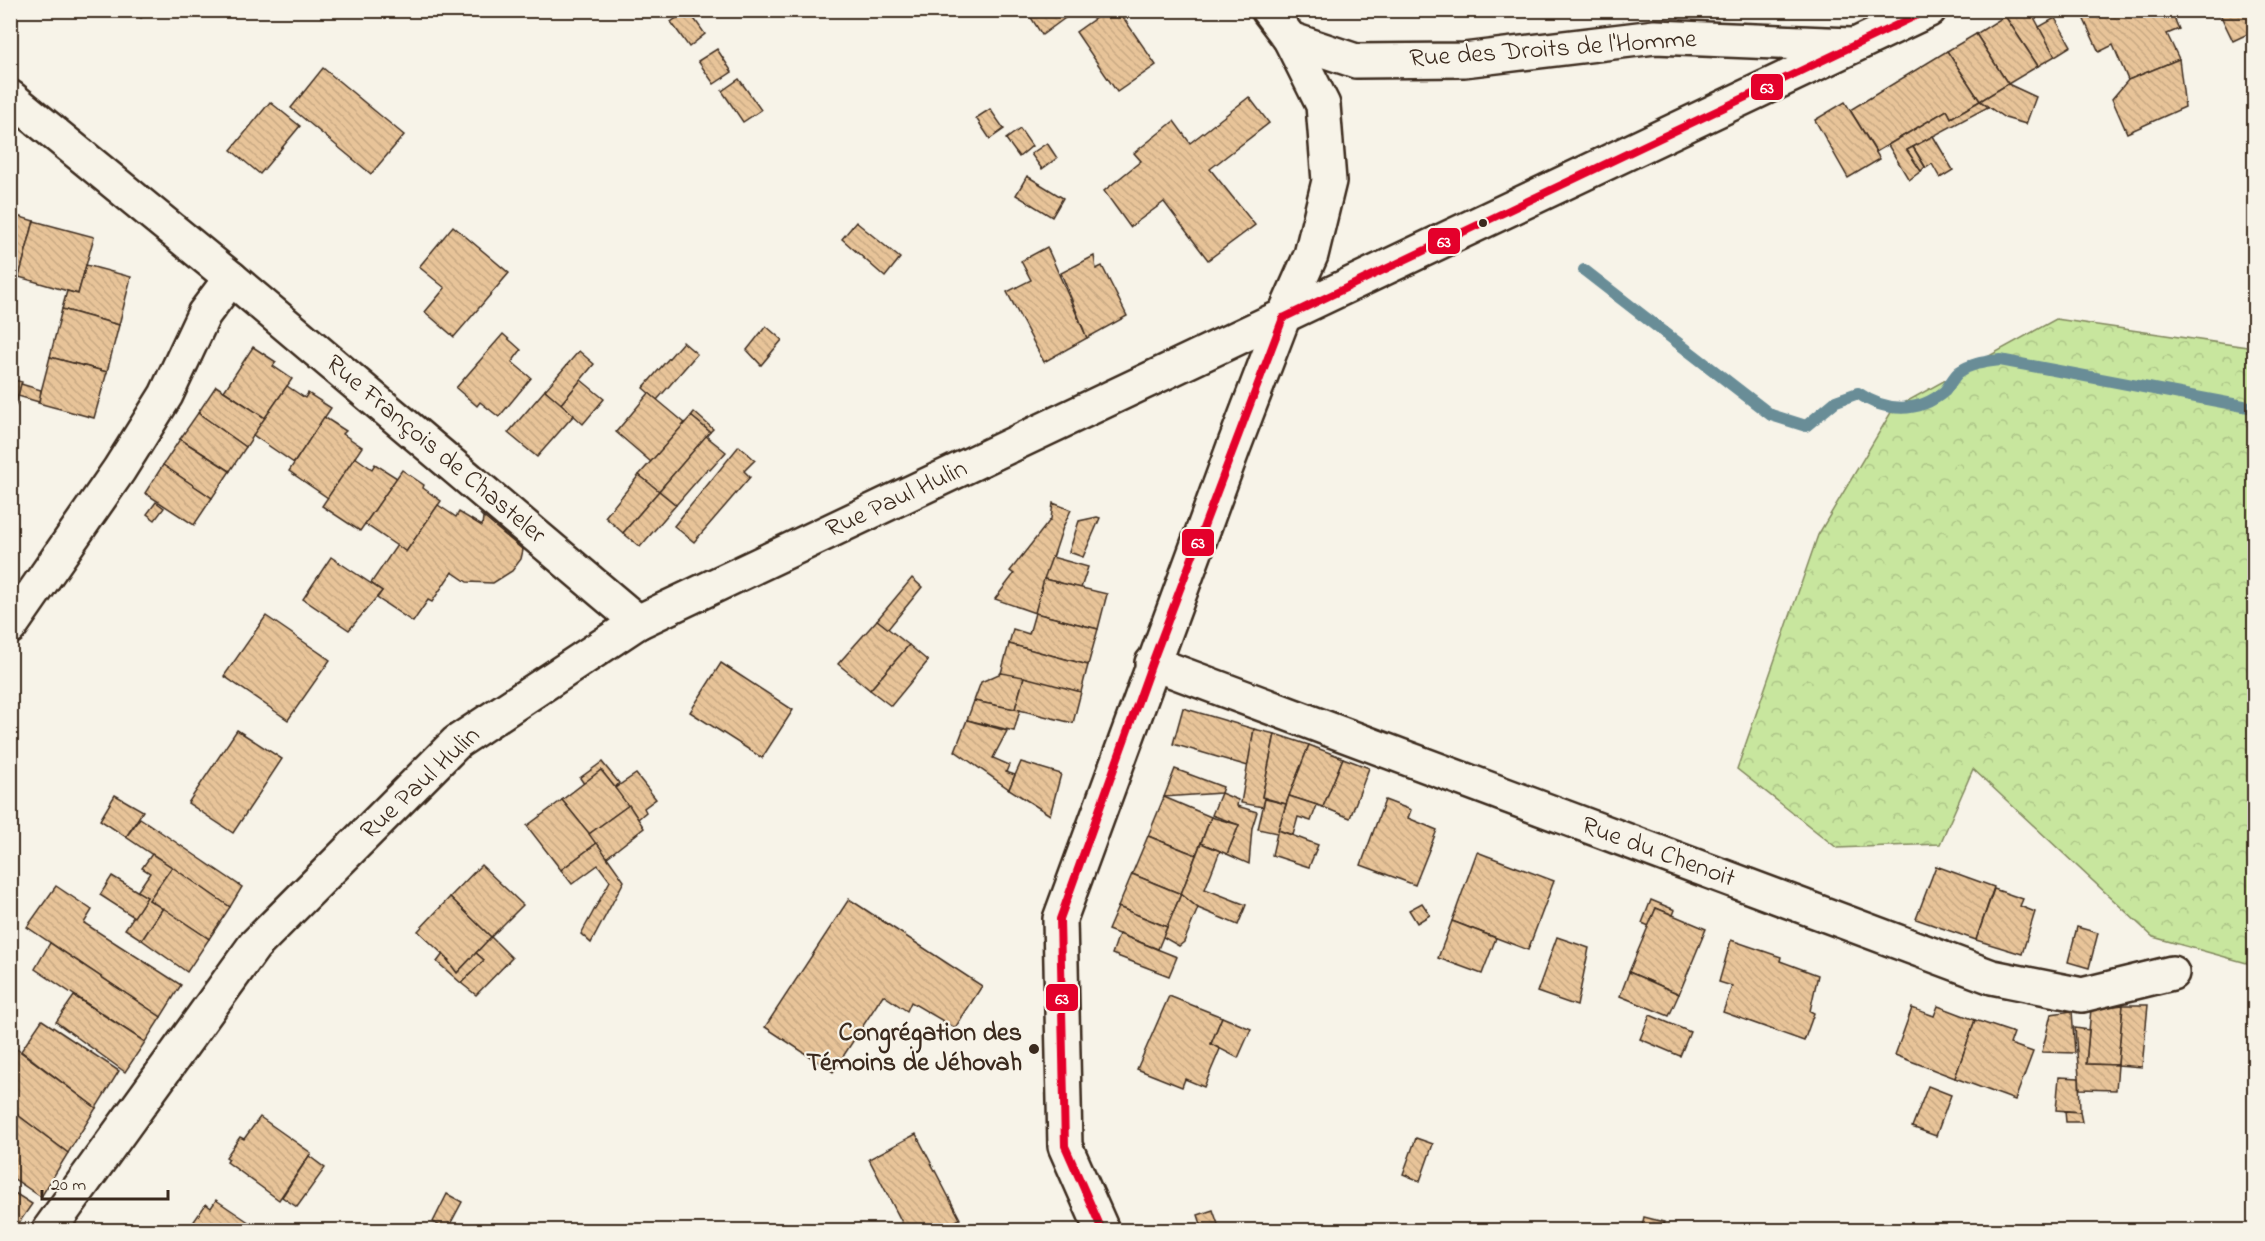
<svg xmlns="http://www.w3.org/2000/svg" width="2265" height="1241" viewBox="0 0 2265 1241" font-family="'Indie Flower',sans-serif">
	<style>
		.forest { fill: url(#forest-crowns); stroke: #82885e; stroke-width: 1.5 }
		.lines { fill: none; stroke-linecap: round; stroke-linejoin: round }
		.stream { stroke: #698d97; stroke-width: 12 }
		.building { fill: url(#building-back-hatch); stroke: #3b2a1e; stroke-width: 1.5 }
		.street-casing { stroke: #3b2a1e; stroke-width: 38 }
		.street { stroke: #f7f3e8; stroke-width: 33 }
		.bus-1-casing { stroke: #f7f3e8; stroke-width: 12 }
		.bus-1 { stroke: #e4002b; stroke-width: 8 }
		.bus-dot { fill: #3b2a1e; stroke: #f7f3e8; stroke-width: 2 }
		.labels { text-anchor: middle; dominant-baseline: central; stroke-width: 4.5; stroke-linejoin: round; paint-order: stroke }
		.street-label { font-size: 26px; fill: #3b2a1e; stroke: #f7f3e8 }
		.poi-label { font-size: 26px; font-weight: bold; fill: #3b2a1e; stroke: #f7f3e8; text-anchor: end }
		.line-badge { stroke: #f7f3e8; stroke-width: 2 }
		.badge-label { font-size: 16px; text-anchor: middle; font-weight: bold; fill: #fff }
	</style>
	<defs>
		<pattern id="forest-crowns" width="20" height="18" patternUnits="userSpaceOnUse" patternTransform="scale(1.5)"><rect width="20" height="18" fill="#c8e69e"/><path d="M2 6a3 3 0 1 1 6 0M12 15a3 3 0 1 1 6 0" fill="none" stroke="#adc588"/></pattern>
		<pattern id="building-back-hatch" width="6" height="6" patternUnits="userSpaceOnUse" patternTransform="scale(1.5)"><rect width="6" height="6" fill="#e8c499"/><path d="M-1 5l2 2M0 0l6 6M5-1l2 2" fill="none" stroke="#c8a983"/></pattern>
	</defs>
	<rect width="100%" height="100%" fill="#f7f3e8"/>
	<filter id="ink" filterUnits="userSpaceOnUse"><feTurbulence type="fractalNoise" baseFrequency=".0167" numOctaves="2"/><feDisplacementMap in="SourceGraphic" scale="12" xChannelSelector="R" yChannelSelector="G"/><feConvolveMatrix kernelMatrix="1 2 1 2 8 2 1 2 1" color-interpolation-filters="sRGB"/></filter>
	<g filter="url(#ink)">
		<path class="forest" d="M2056,319L2254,348V965L2153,937L1973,769L1940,844L1837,848L1737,769L1818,535L1893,409Z"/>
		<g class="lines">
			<path class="stream" d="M1584,270L1771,415L1806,426L1836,401L1858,393C1885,412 1918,414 1945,391C1950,385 1953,377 1959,372C1972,363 1985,362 2000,360L2254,408"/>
		</g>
		<g class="building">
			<path d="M132,10H151L141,18Z"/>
			<path d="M688,10L705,34L689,47L671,22Z"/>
			<path d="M1026,10H1038L1030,16Z"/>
			<path d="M1038,10H1076L1042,35L1030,16Z"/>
			<path d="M1107,10H1118L1156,65L1117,92L1076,32Z"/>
			<path d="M1422,10H1471V15Z"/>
			<path d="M1478,10H1520L1478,14Z"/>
			<path d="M2016,10H2030L2055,56L2038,66L2005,16Z"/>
			<path d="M2085,10H2157L2159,16L2171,11L2179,29L2167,34L2179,59L2128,80L2113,45L2099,52L2081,13Z"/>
			<path d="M2218,10H2254V31L2233,41Z"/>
			<path d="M2005,16L2038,66L2008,84L1976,34Z"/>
			<path d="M2055,18L2071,46L2055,56L2039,27Z"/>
			<path d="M1976,34L2008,84L1980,101L1947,51Z"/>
			<path d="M717,49L732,72L714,84L698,61Z"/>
			<path d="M1947,51L1980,101L1951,118L1947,110L1876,152L1850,110Z"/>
			<path d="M2179,59L2185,107L2127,133L2112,99L2128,80Z"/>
			<path d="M323,68L404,135L371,174L291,108Z"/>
			<path d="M739,79L761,110L743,122L722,91Z"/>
			<path d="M2008,84L2036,97L2026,124L2005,118L1980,101Z"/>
			<path d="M1249,97L1269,123L1210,169L1255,225L1208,260L1164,202L1130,227L1104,191L1141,161L1134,153L1174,121L1190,143Z"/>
			<path d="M1980,101L1988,107L1907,150L1921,171L1909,180L1888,145L1947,110L1951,118Z"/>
			<path d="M270,102L300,126L260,174L231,150Z"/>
			<path d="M1845,102L1880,159L1848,178L1815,120Z"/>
			<path d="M990,109L1004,129L990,139L976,118Z"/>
			<path d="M1020,129L1032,146L1019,157L1006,139Z"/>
			<path d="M1933,136L1953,170L1940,178L1932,164L1926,168L1913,147Z"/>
			<path d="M1047,143L1057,158L1042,169L1031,154Z"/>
			<path d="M1913,147L1925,167L1921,171L1907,150Z"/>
			<path d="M1027,176L1063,198L1052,217L1016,195Z"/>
			<path d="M10,214L34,221L19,277L10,275Z"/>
			<path d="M34,221L94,237L78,294L19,277Z"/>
			<path d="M856,222L900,258L885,277L842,239Z"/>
			<path d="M453,226L509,273L454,337L425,312L445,288L419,267Z"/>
			<path d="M1047,247L1087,338L1044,362L1007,292L1031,280L1021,261Z"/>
			<path d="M1094,256L1096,269L1102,266L1127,316L1087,338L1061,273Z"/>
			<path d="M86,265L131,277L119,325L62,309L67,291L78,294Z"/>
			<path d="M62,309L119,325L107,372L50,357Z"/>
			<path d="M766,326L782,340L761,365L747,350Z"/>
			<path d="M503,334L521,350L512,362L531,378L499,417L480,402L477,406L456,388Z"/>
			<path d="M683,342L697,354L657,400L643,388Z"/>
			<path d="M253,347L276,362L273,366L292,379L265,418L224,391Z"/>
			<path d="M579,351L594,364L561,404L545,390Z"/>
			<path d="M50,357L107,372L94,418L38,403Z"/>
			<path d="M10,379L22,382L10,423Z"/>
			<path d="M581,380L604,399L583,424L561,404Z"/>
			<path d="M21,384L41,390L39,402L18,396Z"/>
			<path d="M216,386L265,418L246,447L198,413Z"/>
			<path d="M287,386L305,398L308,393L331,408L294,463L253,435Z"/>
			<path d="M545,390L574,415L537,457L508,433Z"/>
			<path d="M649,393L685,423L651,462L616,432Z"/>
			<path d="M694,412L713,429L710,432L691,416Z"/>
			<path d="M198,413L246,447L230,471L180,439Z"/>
			<path d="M691,416L710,432L659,491L639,475Z"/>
			<path d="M324,417L346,431L343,434L362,447L328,498L289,471Z"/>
			<path d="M706,436L726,452L710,470L708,468L676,505L659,491Z"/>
			<path d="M180,439L230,471L212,498L163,465Z"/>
			<path d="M739,446L755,460L744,471L750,477L694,542L674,526Z"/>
			<path d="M355,457L372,469L375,464L397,478L360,531L322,506Z"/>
			<path d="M163,465L212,498L194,525L145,493Z"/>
			<path d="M402,470L424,485L423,488L441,501L406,552L365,524Z"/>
			<path d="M639,475L659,491L623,533L605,517Z"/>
			<path d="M659,491L676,505L640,547L623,533Z"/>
			<path d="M156,502L164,508L155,520L147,514Z"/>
			<path d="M1053,503L1071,510L1063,527L1035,613L995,599L1014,574L1010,571L1051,519Z"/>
			<path d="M438,505L456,517L459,512L482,526L483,517L480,514L523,550L521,559L512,571L493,583L467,582L452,572L432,602L428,600L413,622L377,598L382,591L371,583L397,545L406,552Z"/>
			<path d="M1097,517L1100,518L1083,557L1069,552L1079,521Z"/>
			<path d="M331,557L382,591L349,630L303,599Z"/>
			<path d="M1052,557L1088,567L1081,588L1044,579Z"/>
			<path d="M912,578L922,587L888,629L877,620Z"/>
			<path d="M1044,579L1107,594L1098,629L1035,613Z"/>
			<path d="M1035,613L1098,629L1088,665L1009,644L1013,629L1029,634Z"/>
			<path d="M266,616L330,660L288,720L224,676Z"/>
			<path d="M877,620L909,645L870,690L838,664Z"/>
			<path d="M1009,644L1088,665L1081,692L1001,673Z"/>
			<path d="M909,645L928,661L891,706L870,690Z"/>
			<path d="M721,663L793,710L762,758L690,712Z"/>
			<path d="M1001,673L1024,677L1015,709L974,701L981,682Z"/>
			<path d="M1024,677L1081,692L1073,723L1015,709Z"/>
			<path d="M974,701L1020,710L1014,731L967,720Z"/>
			<path d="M1183,708L1254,729L1248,766L1173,744Z"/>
			<path d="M967,720L1007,731L993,758L1009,765L1006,772L1015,775L1009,789L955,751Z"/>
			<path d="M1254,729L1275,734L1262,797L1265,799L1263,807L1241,803Z"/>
			<path d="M237,730L282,759L233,833L188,803Z"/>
			<path d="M1275,734L1309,745L1286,804L1262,797Z"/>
			<path d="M1309,745L1343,758L1323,807L1289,796Z"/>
			<path d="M1343,758L1369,768L1350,818L1323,807Z"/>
			<path d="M602,762L619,783L615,788L601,770L584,784L580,778Z"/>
			<path d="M1021,762L1061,774L1050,815L1009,789Z"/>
			<path d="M1175,769L1223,787L1221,793L1164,797Z"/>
			<path d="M601,770L629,805L589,834L562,800Z"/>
			<path d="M636,774L656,799L644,808L646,812L638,819L615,788Z"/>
			<path d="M1221,793L1238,800L1237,806L1257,812L1252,828L1249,864L1227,854L1239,825L1212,815Z"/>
			<path d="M115,795L143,811L126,837L100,820Z"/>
			<path d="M1289,796L1317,805L1311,821L1298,817L1293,835L1278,830Z"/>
			<path d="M1164,797L1211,817L1196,855L1148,836Z"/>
			<path d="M1265,799L1286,804L1278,830L1318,845L1309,867L1272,855L1277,833L1258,829Z"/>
			<path d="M562,800L597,843L561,870L527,826Z"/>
			<path d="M1385,800L1411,810L1408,818L1437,830L1415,885L1361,865Z"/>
			<path d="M629,805L644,828L606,858L589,834Z"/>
			<path d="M1211,817L1239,825L1227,854L1201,843Z"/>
			<path d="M140,818L242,887L230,907L126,837Z"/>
			<path d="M1148,836L1196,855L1181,894L1132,874Z"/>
			<path d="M597,843L624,881L591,943L581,934L610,881L598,865L572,884L561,870Z"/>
			<path d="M1201,843L1220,851L1205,889L1246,905L1238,925L1198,908L1181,894Z"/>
			<path d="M1477,852L1554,881L1528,950L1452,921Z"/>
			<path d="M152,854L172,867L149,900L163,908L142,940L125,929L147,897L137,892L150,873L142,868Z"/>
			<path d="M481,865L523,905L491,937L450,897Z"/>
			<path d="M1936,866L1994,887L1976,940L1916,919Z"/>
			<path d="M172,867L230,907L209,939L149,900Z"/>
			<path d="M1132,874L1181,894L1167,927L1118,907Z"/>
			<path d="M112,876L147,897L134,917L100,895Z"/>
			<path d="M56,886L92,910L84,923L181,985L161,1017L27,927Z"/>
			<path d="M1994,889L2023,899L2020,906L2035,912L2022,954L1976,940Z"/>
			<path d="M1181,894L1198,908L1184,942L1179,946L1163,937Z"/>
			<path d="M450,897L491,937L457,973L447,963L449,960L418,931Z"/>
			<path d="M849,899L982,986L955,1028L911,1002L907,1011L883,995L833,1072L765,1027Z"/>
			<path d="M1651,900L1675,910L1673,915L1656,908L1649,926L1642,923Z"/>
			<path d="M1422,903L1430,915L1417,923L1409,910Z"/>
			<path d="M1118,907L1167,927L1158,949L1108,930Z"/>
			<path d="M163,908L209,939L187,972L142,940Z"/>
			<path d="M1656,908L1706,929L1679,994L1629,972Z"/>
			<path d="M1452,921L1496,938L1482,974L1438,958Z"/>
			<path d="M2077,927L2098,933L2089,968L2068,962Z"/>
			<path d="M1119,934L1177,957L1169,976L1112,954Z"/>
			<path d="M491,937L512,958L476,995L461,983L484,960L476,953Z"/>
			<path d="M1557,937L1589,948L1577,1006L1537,992Z"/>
			<path d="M1731,940L1781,957L1780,961L1818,975L1810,1011L1814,1013L1804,1041L1723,1012L1732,986L1719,982Z"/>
			<path d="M50,943L161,1017L145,1042L35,969Z"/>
			<path d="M476,953L484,960L461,983L437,962L443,954L457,973Z"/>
			<path d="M1629,972L1679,994L1669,1016L1620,996Z"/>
			<path d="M74,996L145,1042L125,1072L56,1022Z"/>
			<path d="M1169,996L1222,1017L1211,1044L1220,1049L1204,1087L1185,1079L1182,1087L1137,1069Z"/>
			<path d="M2123,1005L2118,1065L2086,1064L2091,1009Z"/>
			<path d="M2123,1005H2148L2142,1067L2118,1065Z"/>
			<path d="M1938,1006L1975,1020L1955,1078L1895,1055L1912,1008L1934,1016Z"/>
			<path d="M2072,1011L2075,1053L2042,1052L2051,1014Z"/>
			<path d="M1650,1015L1690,1032L1680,1056L1640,1039Z"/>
			<path d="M1222,1017L1251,1029L1238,1058L1211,1044Z"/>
			<path d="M42,1020L119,1071L96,1108L21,1051Z"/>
			<path d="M1975,1020L2014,1033L2010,1044L2033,1052L2015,1100L1955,1078Z"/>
			<path d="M2075,1028L2089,1030L2086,1064L2118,1065L2116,1090L2080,1089Z"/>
			<path d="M10,1044L96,1108L68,1153L10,1109Z"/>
			<path d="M2059,1077L2079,1078L2080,1112L2056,1110Z"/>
			<path d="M1928,1086L1951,1095L1936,1136L1912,1127Z"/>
			<path d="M2065,1111L2080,1112L2082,1122H2066Z"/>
			<path d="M15,1113L68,1153L41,1197L10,1176V1121Z"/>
			<path d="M260,1117L311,1153L279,1200L227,1162L229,1159L226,1157L240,1137L244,1139Z"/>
			<path d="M916,1134L960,1219L938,1230H906L869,1159Z"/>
			<path d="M1416,1138L1433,1144L1420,1181L1403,1174Z"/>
			<path d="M309,1156L325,1168L297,1207L282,1197Z"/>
			<path d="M10,1190L32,1204L14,1230H10Z"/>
			<path d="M447,1194L462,1202L447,1230L433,1222Z"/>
			<path d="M216,1200L259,1229L258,1230H195L190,1227L206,1204L211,1208Z"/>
			<path d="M1213,1210L1220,1230H1203L1198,1215Z"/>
			<path d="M1644,1217L1664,1222L1662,1230H1641Z"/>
			<path d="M1324,1224L1326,1230H1304Z"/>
		</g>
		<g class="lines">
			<defs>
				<g id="street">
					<path d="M1290,39L1356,61L1464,60L1655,37L1851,45"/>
					<path d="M10,97L231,278L638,622"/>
					<path d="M10,627L119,470L166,395L204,314L231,278"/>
					<path d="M1152,663L1992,977L2082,995L2172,973"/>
					<path d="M49,1230L254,946L457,742L638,622L1929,10"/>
					<path d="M1102,1230L1065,1146L1060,919L1234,446L1283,318L1311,255L1329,181L1323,105L1290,39L1268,10"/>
				</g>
			</defs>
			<use href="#street" class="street-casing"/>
			<use href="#street" class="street"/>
			<defs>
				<g id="bus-1">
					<path d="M1283,318L1928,10"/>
					<path d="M1102,1230L1065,1146L1060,919L1152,663L1283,318"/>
				</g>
			</defs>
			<use href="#bus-1" class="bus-1-casing"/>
			<use href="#bus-1" class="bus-1"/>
		</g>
	</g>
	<g class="bus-dot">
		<circle cx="1483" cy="223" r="5"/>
		<circle cx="1034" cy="1049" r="6"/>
	</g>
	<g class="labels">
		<g class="street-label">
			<text transform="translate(1553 50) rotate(-4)">Rue des Droits de l'Homme</text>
			<text transform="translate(435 450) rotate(40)">Rue François de Chasteler</text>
			<text transform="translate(897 500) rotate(-25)">Rue Paul Hulin</text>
			<text transform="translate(421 784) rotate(-43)">Rue Paul Hulin</text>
			<text transform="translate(1658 853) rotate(20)">Rue du Chenoit</text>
		</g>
		<g class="poi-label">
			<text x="1022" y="1034">Congrégation des<tspan x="1022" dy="30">Témoins de Jéhovah</tspan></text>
		</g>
	</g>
	<g class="line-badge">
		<rect x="1750" y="73" width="34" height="28" rx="6" fill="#e4002b"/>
		<rect x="1427" y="227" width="34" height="28" rx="6" fill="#e4002b"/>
		<rect x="1181" y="528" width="34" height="29" rx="6" fill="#e4002b"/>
		<rect x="1045" y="983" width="34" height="29" rx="6" fill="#e4002b"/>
	</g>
	<g class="badge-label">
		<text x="1767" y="93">63</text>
		<text x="1444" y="247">63</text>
		<text x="1198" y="548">63</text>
		<text x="1062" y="1004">63</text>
	</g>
	<rect width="2265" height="1241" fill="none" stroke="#f7f3e8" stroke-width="36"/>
	<rect x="18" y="18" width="2229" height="1205" fill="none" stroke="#3b2a1e" stroke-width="2" filter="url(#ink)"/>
	<path d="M42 1190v9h126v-9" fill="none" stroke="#3b2a1e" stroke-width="3"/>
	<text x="51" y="1190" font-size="18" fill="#3b2a1e" stroke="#f7f3e8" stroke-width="4.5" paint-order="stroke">20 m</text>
</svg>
